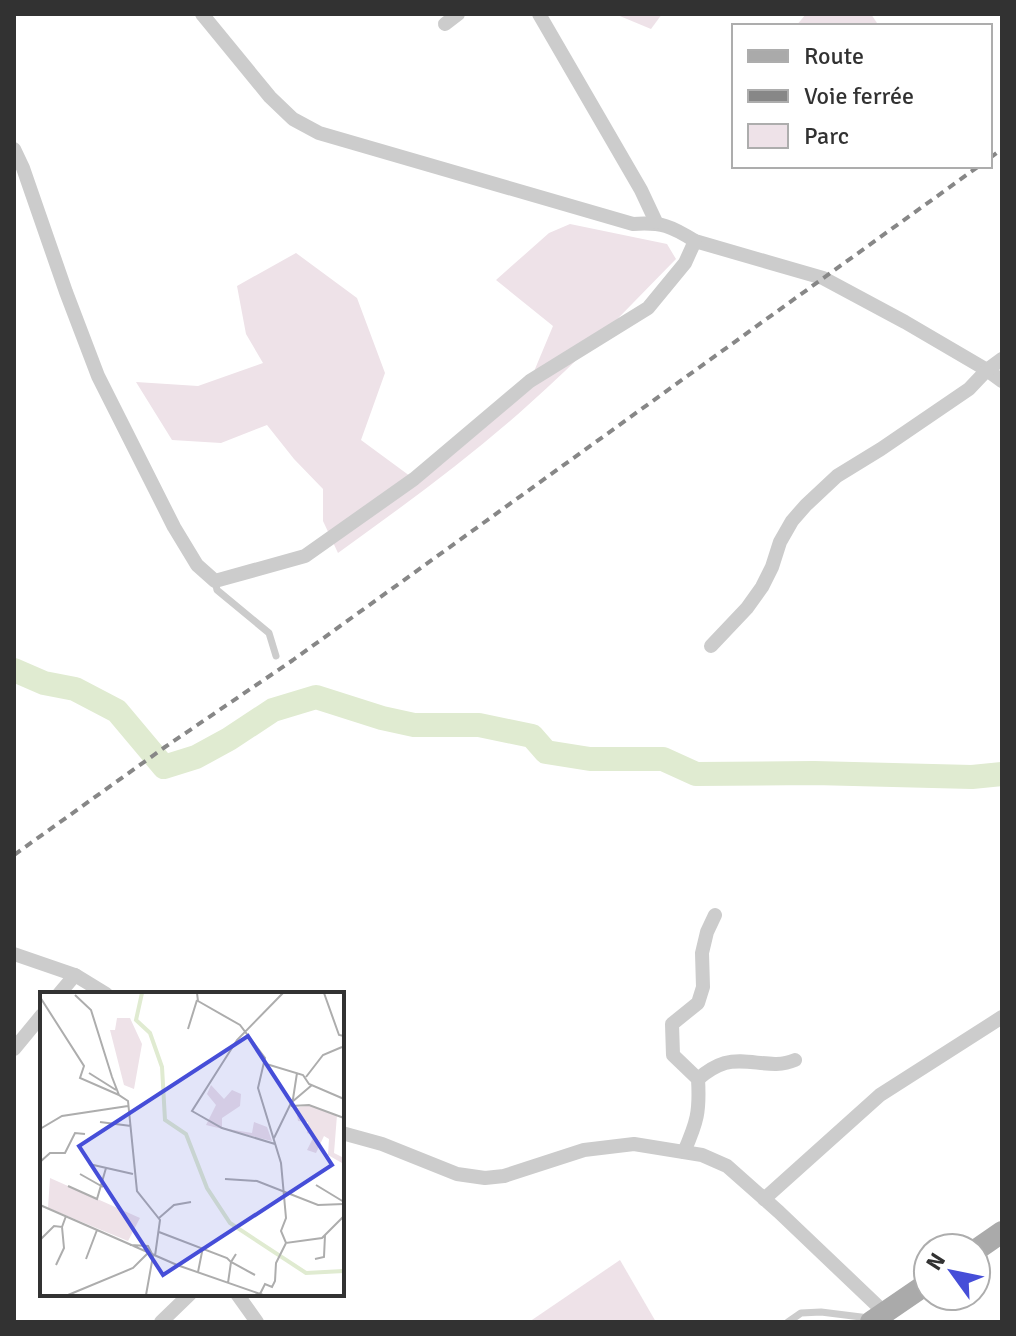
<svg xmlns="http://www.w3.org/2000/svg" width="1016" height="1336" viewBox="0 0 1016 1336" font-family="Signika,sans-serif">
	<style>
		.green { fill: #eee2e8 }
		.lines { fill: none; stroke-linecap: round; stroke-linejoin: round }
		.river { stroke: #e0ebd1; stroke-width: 24 }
		.service { stroke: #ccc; stroke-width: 7 }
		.minor { stroke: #ccc; stroke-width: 14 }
		.primary { stroke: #aaa; stroke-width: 22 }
		.rail { stroke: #878787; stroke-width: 4; stroke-dasharray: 8 6; stroke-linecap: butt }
		.inset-river { fill: none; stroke: #e0ebd1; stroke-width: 4 }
		.inset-road { fill: none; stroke: #adadad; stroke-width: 2 }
		.view { fill: #464ed8; fill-opacity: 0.15; stroke: #464ed8; stroke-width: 4 }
		.inset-edge { fill: none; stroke: #323232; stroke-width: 4 }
	</style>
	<rect width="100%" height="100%" fill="#fff"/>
	<g class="green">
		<path d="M615,14H662L651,29Z"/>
		<path d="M806,14H871L879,26H796Z"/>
		<path d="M570,224L667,244L676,259C627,309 579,360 527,406C468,459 403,506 338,553L323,521V489L294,459L267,425L221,443L172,440L136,382L198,386L263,363L246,334L237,286L296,253L357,298L385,373L361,440L414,479L530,381L553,326L496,280L549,233Z"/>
		<path d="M620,1260L656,1322H529Z"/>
	</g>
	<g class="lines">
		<path class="river" d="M14,670L44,683L75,689L117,711L164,767L196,757L229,739L273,710L316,697L382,718L414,725H479L532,736L546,752L590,759H663L696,774L814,773L972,777L1002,774"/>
		<g class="service">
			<path d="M215,581L217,590L269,633L276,656"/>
			<path d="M788,1322L801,1313L821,1312L869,1318"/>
		</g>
		<g class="minor">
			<path d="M202,14L270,97L293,119L319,133L633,224C662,222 671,226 695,241L823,278L905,322L987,370L1002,381"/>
			<path d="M539,14L641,190L656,222"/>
			<path d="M445,24L458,14"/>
			<path d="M14,149L23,168L66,292L98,376L174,527L197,565L215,581L305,556L414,479L530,381L648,308L685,263L695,241"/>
			<path d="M711,646L747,608L762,587L772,567L780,542L792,521L806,505L837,476L881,449L969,389L987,370L1002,359"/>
			<path d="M14,954L75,975L106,994"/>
			<path d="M59,994L75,975"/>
			<path d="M14,1049L42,1015"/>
			<path d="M698,1079C706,1072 715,1066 725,1063C748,1057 773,1070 795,1060"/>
			<path d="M342,1133L382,1144L457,1174L485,1178L504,1176L584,1150L634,1144L702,1155L727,1166L779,1212L885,1313"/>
			<path d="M684,1152C697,1122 700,1112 698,1079L673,1055L672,1024L698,1003L703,987L702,953L707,932L715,915"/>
			<path d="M764,1199L880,1095L1002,1017"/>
			<path d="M237,1294L257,1322"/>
			<path d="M161,1322L190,1294"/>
		</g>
		<g class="primary">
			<path d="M976,1250L1002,1232"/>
			<path d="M871,1322L928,1283"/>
		</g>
		<g class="rail">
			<path d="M990,158L1002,149"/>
			<path d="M14,855L165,747L293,660L979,166"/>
		</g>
	</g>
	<g transform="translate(40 992)">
		<rect width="304" height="304" fill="#fff"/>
		<path d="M77,26H90L102,52L94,97L84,93L70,38H75ZM171,93L184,107L192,98L201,102L200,114L182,126V136L212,141L214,130L227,135L232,149L166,133L176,113L167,102ZM269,113L297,123L294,161L304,166L302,171L288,163L289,147L284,144L276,161L267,158L274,144L267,141L268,130L258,129L256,116ZM10,186L100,226L88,249L8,216Z" fill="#eee2e8"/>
		<path class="inset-river" d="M102,1L96,28L110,41L122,75L125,128L146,142L167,196L190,231L266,281L304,279"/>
		<path class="inset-road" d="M157,1L158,9L200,33L225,66L218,96L241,171L246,226L241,239L246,251L282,246L304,224M284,1L299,43L304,44M35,3L51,18L72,85L79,103L88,109L97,199L120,228L115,264M0,5L44,74L40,86L79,103M148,37L157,8M223,71L263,83L269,92L304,107M49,81L76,98M266,85L283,63L302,55M252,110L272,93M251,114L269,113L304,126M60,130L91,134M0,137L22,124L88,114M234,146L253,107L257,81M235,152L182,136L152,119L197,48L243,1M0,170L10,161H25L35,141L45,142M49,172L93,182M40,182L63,195M185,187L217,189L278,213L304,212M276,193L304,210M28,194L57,207L66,176M0,213L137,273L223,303M119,226L134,213L151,210M119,240L187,266L191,270L188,291M0,248L14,234L22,235L26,224M90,253L108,254L113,264L106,303M196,262L191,270L215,283M46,267L57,238M275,267L284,265L285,243M16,273L24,256L22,235M158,280L163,255M220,302L225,292L232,295L235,289L236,271L246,251M28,303L93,276L108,261"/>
		<path class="view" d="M208,44L292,173L123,283L39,154Z"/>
		<rect width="304" height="304" class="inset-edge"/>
	</g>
	<rect width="1016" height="1336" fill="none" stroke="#323232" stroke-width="32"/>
	<rect x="732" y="24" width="260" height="144" fill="#ffffff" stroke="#adadad" stroke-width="2"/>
	<rect x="748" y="50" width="40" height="12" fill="#aaaaaa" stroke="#adadad" stroke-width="2"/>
	<text x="804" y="64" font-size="24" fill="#323232">Route</text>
	<rect x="748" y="90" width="40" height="12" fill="#878787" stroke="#adadad" stroke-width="2"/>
	<text x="804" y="104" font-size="24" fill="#323232">Voie ferrée</text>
	<rect x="748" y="124" width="40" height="24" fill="#eee2e8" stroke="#adadad" stroke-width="2"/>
	<text x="804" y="144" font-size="24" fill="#323232">Parc</text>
	<g transform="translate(952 1272) rotate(303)"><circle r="38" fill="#ffffff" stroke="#adadad" stroke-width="2"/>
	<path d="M0-6L14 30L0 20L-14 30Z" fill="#464ed8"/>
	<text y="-12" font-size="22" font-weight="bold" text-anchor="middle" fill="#323232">N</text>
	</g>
</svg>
